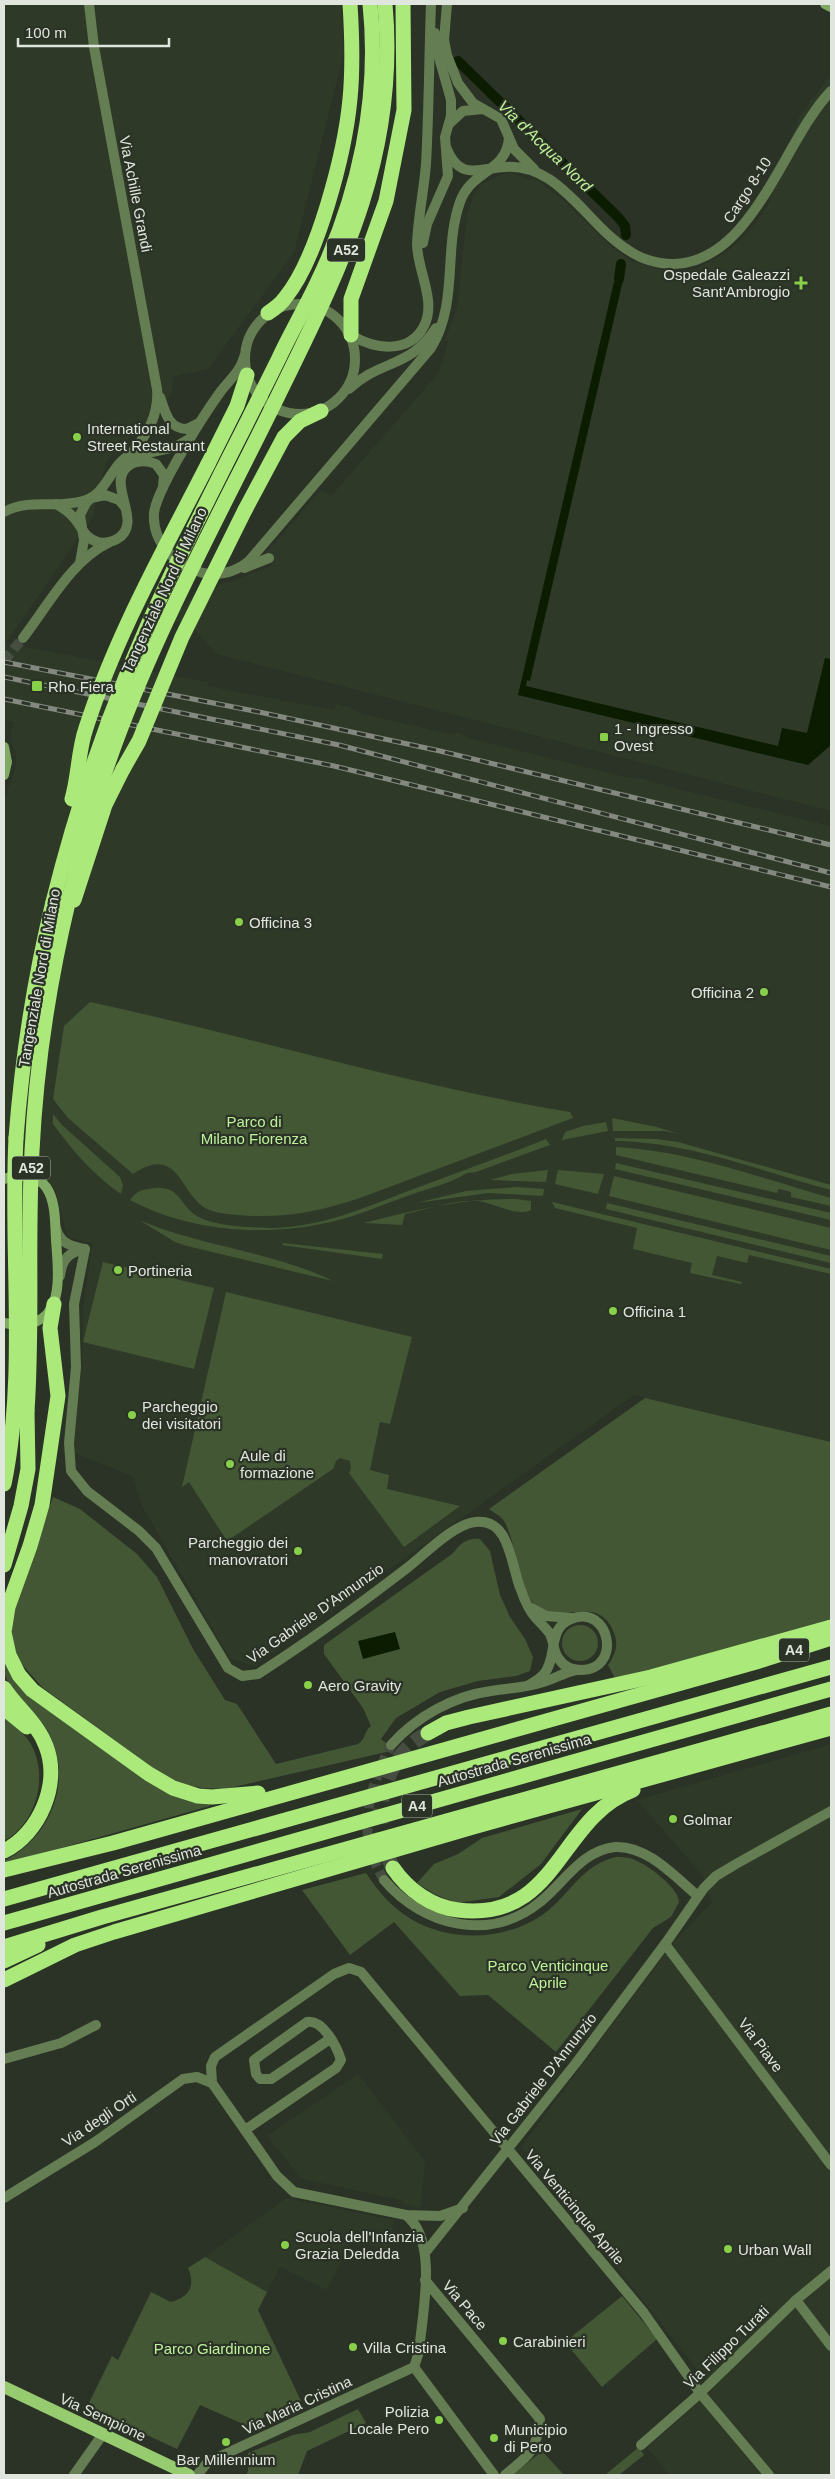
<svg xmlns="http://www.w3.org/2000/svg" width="835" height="2479" viewBox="0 0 835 2479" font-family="Helvetica,sans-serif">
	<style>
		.built { fill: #2e3927 }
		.green { fill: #435735 }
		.water { fill: #0b1c00 }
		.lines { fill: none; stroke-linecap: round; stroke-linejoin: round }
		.canal { stroke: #0b1c00; stroke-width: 10 }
		.street-tunnel { stroke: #464d41; stroke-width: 10; stroke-dasharray: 10 5; stroke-linecap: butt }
		.highway-tunnel { stroke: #464d41; stroke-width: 15; stroke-dasharray: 15 8; stroke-linecap: butt }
		.street { stroke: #647d52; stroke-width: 10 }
		.secondary { stroke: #80a963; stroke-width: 10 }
		.primary { stroke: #96cb6f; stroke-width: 12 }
		.highway { stroke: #aae97a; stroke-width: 15 }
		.rail-casing { stroke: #83897f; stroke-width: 5 }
		.rail { stroke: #2b3226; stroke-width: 3; stroke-dasharray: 9; stroke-linecap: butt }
		.highway-bridge { stroke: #aae97a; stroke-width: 15 }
		.poi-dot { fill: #88cf4a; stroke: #2b3226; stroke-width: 2 }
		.labels { text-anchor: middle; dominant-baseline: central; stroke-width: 4.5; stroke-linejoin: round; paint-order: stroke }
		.shield { fill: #2b3226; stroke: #aaafa6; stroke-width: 1 }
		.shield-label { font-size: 14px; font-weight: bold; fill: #e0e5dd }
		.street-label { font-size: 15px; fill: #e0e5dd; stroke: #2b3226 }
		.poi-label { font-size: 15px; fill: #e0e5dd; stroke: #2b3226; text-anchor: start }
		.park-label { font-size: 15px; fill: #bef29a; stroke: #2b3226 }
		.water-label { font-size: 16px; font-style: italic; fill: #bff39a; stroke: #2b3226 }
	</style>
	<rect width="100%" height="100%" fill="#2b3226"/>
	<g class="built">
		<path d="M4,4H341L344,52L294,253L208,369L173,377L172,395L107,461L98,491L93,517L6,643L208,682V686L334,710L336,704L349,707L359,713L450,734L459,732L469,738L626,777L644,779L674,788L831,826V1442L634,1395L254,1666L230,1659L142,1506L132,1476L72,1452L82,1359L83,1308L92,1244L71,1238L66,1233L56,1192L45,1178L28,1170H6L4,1167V800L15,769L16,756L10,739L13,722L4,720Z"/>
		<path d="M831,74V811L216,654L193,628L171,620L203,585L217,588L219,584L233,581L272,565L267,552L321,490L331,496L436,376L444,357L448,341L445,340L457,308L467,215L473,195L482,184L503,174L512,173L530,180L532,177L561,198L612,247L632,261L661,270L695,269L727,252L755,225L768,205L799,117Z"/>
		<path d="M831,1744V2475H669L647,2448L713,2389L521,2147L674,1942L712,1902L702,1875L637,1800Z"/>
		<path d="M358,2074L425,2161L421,2208L403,2204L404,2201L302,2179L267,2136Z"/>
		<path d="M286,2198L394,2220L388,2254L354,2236L327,2290L280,2267L267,2292L205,2257Z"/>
	</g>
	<g class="green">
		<path d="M90,1002C251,1037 408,1085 570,1112L573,1118L360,1198C319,1212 280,1219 237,1215C227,1214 216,1213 207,1209C179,1195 180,1143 133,1174L68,1118L53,1099L64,1026Z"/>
		<path d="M53,1114L62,1125L120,1177L123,1185L121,1194C93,1175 73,1151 53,1124Z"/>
		<path d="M612,1118L657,1127L679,1134L665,1131H613Z"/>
		<path d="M606,1122L608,1131L562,1140L565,1132L583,1126Z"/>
		<path d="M615,1138L656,1139L678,1142L831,1185V1190C760,1171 690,1142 615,1141Z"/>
		<path d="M546,1139L550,1145L476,1172L467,1173C450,1184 426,1189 407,1196C382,1205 357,1216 331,1222C265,1237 190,1232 130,1200C135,1193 140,1190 148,1189C184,1182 177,1209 203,1219C223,1227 249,1227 270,1228C319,1228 364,1208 408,1191C455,1174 501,1157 546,1139Z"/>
		<path d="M616,1147C691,1151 760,1178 831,1198V1206L791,1197V1192L779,1189L777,1193L616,1155Z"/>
		<path d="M616,1163L831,1213V1220L615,1169Z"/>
		<path d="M548,1170L546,1182L490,1180L512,1174Z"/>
		<path d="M558,1170L604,1174L598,1194L555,1184Z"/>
		<path d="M614,1176L831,1228V1250L609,1196Z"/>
		<path d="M516,1187L544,1189L543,1196L488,1193L416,1203L466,1191Z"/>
		<path d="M516,1199L531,1201V1210C517,1217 494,1203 478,1201C455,1199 428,1209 405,1214L402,1225L364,1223C414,1210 463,1198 516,1199Z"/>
		<path d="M552,1202L831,1269V1274L749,1255L747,1263L717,1256L712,1275L742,1282L741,1284L690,1273L692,1263L633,1249L637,1228L555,1208Z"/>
		<path d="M607,1203L831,1256V1263L606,1209Z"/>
		<path d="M139,1220C202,1247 272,1251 333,1281L187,1246L175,1242Z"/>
		<path d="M283,1243L383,1254L382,1259L282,1245Z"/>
		<path d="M103,1262L214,1288L194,1369L83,1342Z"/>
		<path d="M226,1292L412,1337L390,1424L380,1422L370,1470L389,1475L387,1489L460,1506L404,1547L349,1473L351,1468L350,1461L340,1458L336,1461L333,1469L227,1541L189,1482L182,1487Z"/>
		<path d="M645,1398L831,1442V1619L616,1680L608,1665C615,1655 619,1645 614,1633C598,1593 564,1625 537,1607C520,1595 516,1541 504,1521C501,1516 494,1513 489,1509Z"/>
		<path d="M53,1497L80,1509L137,1554L157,1577L193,1649L225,1700L237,1704L276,1764L358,1744C366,1739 364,1731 371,1726L363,1708L324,1654V1645L452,1554C460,1544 467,1537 480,1539L490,1551L500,1595L510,1617L525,1639L533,1657L530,1671L516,1676L478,1681L440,1692L396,1718L381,1739L395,1750L225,1789L203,1788L177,1783L152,1767L43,1688L19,1661L13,1646L11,1631L15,1605Z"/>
		<circle cx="580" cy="1643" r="18"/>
		<path d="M4,1654L28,1692L210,1802V1806L4,1864V1861C54,1836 76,1773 44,1725C34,1711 8,1687 4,1673C2,1667 4,1659 4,1654Z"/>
		<path d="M4,1717C14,1725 22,1731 29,1741C50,1774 37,1823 4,1841Z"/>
		<path d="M582,1809L541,1864L499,1897L457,1903L434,1894L417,1883L434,1864L458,1854L482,1838Z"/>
		<path d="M616,1857C622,1857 629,1857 635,1860C648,1865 679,1888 679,1902L671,1917L653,1928L556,2052L488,1995L460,1996L394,1922L350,1955L302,1890L366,1873C378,1891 392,1908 411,1919C451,1943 507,1941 545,1913C570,1894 583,1864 616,1857Z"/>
		<path d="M205,2257L267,2292L258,2310L301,2401L258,2420L252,2428L200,2405L177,2449L87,2407L112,2356L118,2360L151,2292L171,2302C189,2297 196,2286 188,2268Z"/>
		<path d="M622,2296L657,2339L602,2387L565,2342Z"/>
		<path d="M358,2409L366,2423L307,2451L298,2475H246L248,2471V2453L293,2435L310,2432Z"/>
		<path d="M639,2447L644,2455L619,2475H605Z"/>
		<path d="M542,2451L564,2475H513Z"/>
	</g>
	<g class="water">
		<path d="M619,279L623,280L530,681L527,680L526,686L778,746L782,728L807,733L825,658L831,659V745L808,765L518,695L614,282L618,283Z"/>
		<path d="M395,1632L400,1649L363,1659L358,1641Z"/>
	</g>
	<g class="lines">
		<g class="canal">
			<path d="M458,61L618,217L625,226L626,235"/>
			<path d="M619,279L621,264"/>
		</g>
		<g class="street-tunnel">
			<path d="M4,661L23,638"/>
			<path d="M384,1880C355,1831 368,1792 391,1745"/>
		</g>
		<path class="highway-tunnel" d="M393,1868C369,1823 379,1759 428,1733"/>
		<g class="street">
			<path d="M447,4L444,40L447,55L458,83L473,103L501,119L514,149L534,169"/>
			<path d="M450,123L463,111L483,109"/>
			<path d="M446,147C460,182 478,168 506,167C521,166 536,171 549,179C579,199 598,231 628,250C641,259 658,264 674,264C753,262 783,141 831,91"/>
			<path d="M423,243L427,224L448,176L445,137L451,116V100L438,54L435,33"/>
			<circle cx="300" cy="359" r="55"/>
			<path d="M351,335C374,349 409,355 424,326C437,301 417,270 417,244C418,217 424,190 426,164C429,111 429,57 431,4"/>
			<path d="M244,357C240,372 231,378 221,391C205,413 157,488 154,513C152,543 176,566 203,573C221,576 236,572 249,561L431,348C459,302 443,250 460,202C472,169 506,173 509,138"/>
			<path d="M349,389C379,360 411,368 436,328"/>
			<path d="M160,397C165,411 168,429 187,429L199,423"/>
			<path d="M129,457L175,447L189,439"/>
			<path d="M56,504C63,508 69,512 74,518C82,527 85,539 98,542C104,544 111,542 117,539C147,522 100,479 133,463C141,460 149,461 156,464L164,475L163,487"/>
			<path d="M4,512C29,498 56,509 83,501C102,496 107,478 119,464C123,459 129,456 133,451C148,434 159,412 157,389L94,47L89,4"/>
			<path d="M80,563L84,540L80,515L86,503L91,498L105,495L119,500L125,507"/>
			<path d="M244,568L269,558"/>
			<path d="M23,638C47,607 72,560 108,543"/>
			<path d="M56,1228C60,1243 70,1246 84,1249"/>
			<path d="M85,1249L74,1304L76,1367L69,1443L71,1471L87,1491L139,1531L156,1548L228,1668L242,1676L258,1674C309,1641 359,1605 407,1568C424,1555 454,1524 475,1522C511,1517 511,1568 521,1590C524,1599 529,1610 535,1617C540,1623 546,1628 550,1634C554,1642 553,1652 559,1659C564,1667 573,1670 581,1670C623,1670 610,1603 571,1619C547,1628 558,1657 544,1674C540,1679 534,1682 529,1685"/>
			<path d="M60,1276C62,1260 68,1252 85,1249"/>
			<path d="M531,1608L546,1616L572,1618"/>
			<path d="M391,1745C416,1717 453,1696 491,1691C507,1688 524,1688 540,1683C553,1680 562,1673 576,1670"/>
			<path d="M384,1880C423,1926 490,1943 540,1902C563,1884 582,1850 615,1847C647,1845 675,1877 698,1896"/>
			<path d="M665,1944L831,2165"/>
			<path d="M4,2059L61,2043L96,2025"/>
			<path d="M245,2130L336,2068L341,2060C337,2047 323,2019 307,2022L254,2060L256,2074L260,2079H271L330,2039"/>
			<path d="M4,2198L95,2142L183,2079L197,2077L212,2083"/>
			<path d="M463,2208L440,2216L406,2215L294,2192L277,2176L212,2083L211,2066L215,2057L334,1974L349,1968L361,1972L644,2313L700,2393L769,2475"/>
			<path d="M406,2215C439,2241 422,2314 419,2352L414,2367"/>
			<path d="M425,2253L576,2063L665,1944L704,1888L716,1876L736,1864L831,1811"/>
			<path d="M425,2280L540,2419C536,2453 530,2454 505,2475"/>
			<path d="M796,2300L831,2346"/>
			<path d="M414,2367L494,2475"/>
			<path d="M641,2445L697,2396L796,2300L831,2271"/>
			<path d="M74,2475L103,2434"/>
			<path d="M197,2475L208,2462L414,2367"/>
		</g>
		<g class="secondary">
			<path d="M825,4L831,7"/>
			<path d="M4,747L7,762L4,775"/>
			<path d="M4,1179C17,1174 37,1175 46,1187C56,1201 55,1223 56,1240C59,1281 66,1334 4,1323"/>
		</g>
		<path class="primary" d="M4,2387L189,2475"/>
		<g class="highway">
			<path d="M268,313C274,309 281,304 285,298C318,258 345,152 350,99C353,68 352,35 350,4"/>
			<path d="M351,335V299L386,201L404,110L403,4"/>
			<path d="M208,464L237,406L247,375"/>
			<path d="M245,510L284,437L300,421L321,411"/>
			<path d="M74,900L105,805L123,769"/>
			<path d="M16,1138C22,1059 34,980 53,902"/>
			<path d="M54,1304L50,1328L58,1396L42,1505L30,1546L8,1607L4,1632L9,1655L19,1675L32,1690L149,1774L173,1788L198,1796L212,1797L258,1793"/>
			<path d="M4,1565L21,1506L28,1469L27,1411"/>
			<path d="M4,1688C17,1708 37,1722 46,1746C61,1784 39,1834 4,1851"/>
			<path d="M4,1708L27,1727"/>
			<path d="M428,1733L446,1723L469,1717L651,1677L831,1627"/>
			<path d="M393,1868C408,1890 432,1907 458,1910C559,1922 557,1819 633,1790"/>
			<path d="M4,1870L113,1843L756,1662L831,1638"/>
			<path d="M4,1899L831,1667"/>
			<path d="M4,1923L831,1689"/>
			<path d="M4,1947L102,1917L831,1714"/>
			<path d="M4,1961L38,1945"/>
			<path d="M4,1980L75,1945L114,1932L473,1827L831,1728"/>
		</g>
		<defs>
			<g id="rail">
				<path d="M4,662L259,712L440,751L831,845"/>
				<path d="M4,677L339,745L831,873"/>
				<path d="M4,699L334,766L831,887"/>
			</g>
		</defs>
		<use href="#rail" class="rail-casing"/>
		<use href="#rail" class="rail"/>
		<g class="highway-bridge">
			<path d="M123,769L139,741L182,637L245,510"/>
			<path d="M72,799C79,775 78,751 86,728C116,635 164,550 208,464"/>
			<path d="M53,902C81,789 120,680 171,575C206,502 243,431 279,358C291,332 306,307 318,281C359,195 380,99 370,4"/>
			<path d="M27,1411C33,1324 27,1238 32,1151C38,1027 64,900 102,781C145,650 213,528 274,404C339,271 399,158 385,4"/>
			<path d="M4,1484C27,1374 10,1251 16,1138"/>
		</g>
	</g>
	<g class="poi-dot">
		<path d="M798.5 275.5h5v5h5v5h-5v5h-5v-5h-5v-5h5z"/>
		<circle cx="77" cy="437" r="5"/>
		<rect x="31" y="680" width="12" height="12" rx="2.5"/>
		<rect x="599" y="732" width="10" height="10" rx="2.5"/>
		<circle cx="239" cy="922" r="5"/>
		<circle cx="764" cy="992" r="5"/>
		<circle cx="118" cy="1270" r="5"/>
		<circle cx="613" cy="1311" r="5"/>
		<circle cx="132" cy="1415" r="5"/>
		<circle cx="230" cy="1464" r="5"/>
		<circle cx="298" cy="1551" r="5"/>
		<circle cx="308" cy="1685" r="5"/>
		<circle cx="673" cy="1819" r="5"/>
		<circle cx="285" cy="2245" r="5"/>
		<circle cx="728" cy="2249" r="5"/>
		<circle cx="503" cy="2341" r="5"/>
		<circle cx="353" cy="2347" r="5"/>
		<circle cx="439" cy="2420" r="5"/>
		<circle cx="494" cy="2438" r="5"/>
		<circle cx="226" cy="2442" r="5"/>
	</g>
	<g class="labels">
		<g class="shield">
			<rect x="327" y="238.5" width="38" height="23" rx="4"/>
			<rect x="12" y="1156.5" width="38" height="23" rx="4"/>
			<rect x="779" y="1638.5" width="30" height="23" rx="4"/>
			<rect x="402" y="1794.5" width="30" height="23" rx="4"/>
		</g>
		<g class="shield-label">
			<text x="346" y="250">A52</text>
			<text x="31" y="1168">A52</text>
			<text x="794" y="1650">A4</text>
			<text x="417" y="1806">A4</text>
		</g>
		<g class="street-label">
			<text transform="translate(747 190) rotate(-57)">Cargo 8-10</text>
			<text transform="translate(136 194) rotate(79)">Via Achille Grandi</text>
			<text transform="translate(164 590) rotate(-65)">Tangenziale Nord di Milano</text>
			<text transform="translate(39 978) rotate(-80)">Tangenziale Nord di Milano</text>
			<text transform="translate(315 1613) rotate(-35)">Via Gabriele D'Annunzio</text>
			<text transform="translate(514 1760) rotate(-16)">Autostrada Serenissima</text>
			<text transform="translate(124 1871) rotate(-16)">Autostrada Serenissima</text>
			<text transform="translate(761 2045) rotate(53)">Via Piave</text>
			<text transform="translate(543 2079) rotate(-52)">Via Gabriele D'Annunzio</text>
			<text transform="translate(99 2119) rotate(-34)">Via degli Orti</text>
			<text transform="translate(575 2207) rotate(50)">Via Venticinque Aprile</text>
			<text transform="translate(465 2305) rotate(50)">Via Pace</text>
			<text transform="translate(726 2347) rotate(-44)">Via Filippo Turati</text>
			<text transform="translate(297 2405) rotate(-25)">Via Maria Cristina</text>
			<text transform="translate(103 2417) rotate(25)">Via Sempione</text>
		</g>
		<g class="poi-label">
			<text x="790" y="274" text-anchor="end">Ospedale Galeazzi<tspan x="790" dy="17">Sant'Ambrogio</tspan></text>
			<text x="87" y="428">International<tspan x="87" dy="17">Street Restaurant</tspan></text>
			<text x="48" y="686">Rho Fiera</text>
			<text x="614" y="728">1 - Ingresso<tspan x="614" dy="17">Ovest</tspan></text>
			<text x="249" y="922">Officina 3</text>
			<text x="754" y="992" text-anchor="end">Officina 2</text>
			<text x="128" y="1270">Portineria</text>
			<text x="623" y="1311">Officina 1</text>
			<text x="142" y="1406">Parcheggio<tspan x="142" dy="17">dei visitatori</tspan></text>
			<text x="240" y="1455">Aule di<tspan x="240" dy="17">formazione</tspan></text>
			<text x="288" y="1542" text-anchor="end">Parcheggio dei<tspan x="288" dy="17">manovratori</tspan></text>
			<text x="318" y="1685">Aero Gravity</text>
			<text x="683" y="1819">Golmar</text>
			<text x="295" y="2236">Scuola dell'Infanzia<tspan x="295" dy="17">Grazia Deledda</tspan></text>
			<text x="738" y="2249">Urban Wall</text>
			<text x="513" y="2341">Carabinieri</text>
			<text x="363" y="2347">Villa Cristina</text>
			<text x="429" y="2411" text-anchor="end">Polizia<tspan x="429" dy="17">Locale Pero</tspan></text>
			<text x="504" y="2429">Municipio<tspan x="504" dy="17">di Pero</tspan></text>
			<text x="226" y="2459" text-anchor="middle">Bar Millennium</text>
		</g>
		<g class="park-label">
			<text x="254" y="1121">Parco di<tspan x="254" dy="17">Milano Fiorenza</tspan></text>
			<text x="548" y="1965">Parco Venticinque<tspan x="548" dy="17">Aprile</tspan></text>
			<text x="212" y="2348">Parco Giardinone</text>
		</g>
		<g class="water-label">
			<text transform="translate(545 146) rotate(44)">Via d'Acqua Nord</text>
		</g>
	</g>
	<rect width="835" height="2479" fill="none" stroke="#e0e5dd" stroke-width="10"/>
	<path d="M18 38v8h151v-8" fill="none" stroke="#e0e5dd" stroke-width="2.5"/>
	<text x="25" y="38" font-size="15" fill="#e0e5dd" stroke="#2b3226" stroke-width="4" paint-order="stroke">100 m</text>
</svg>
